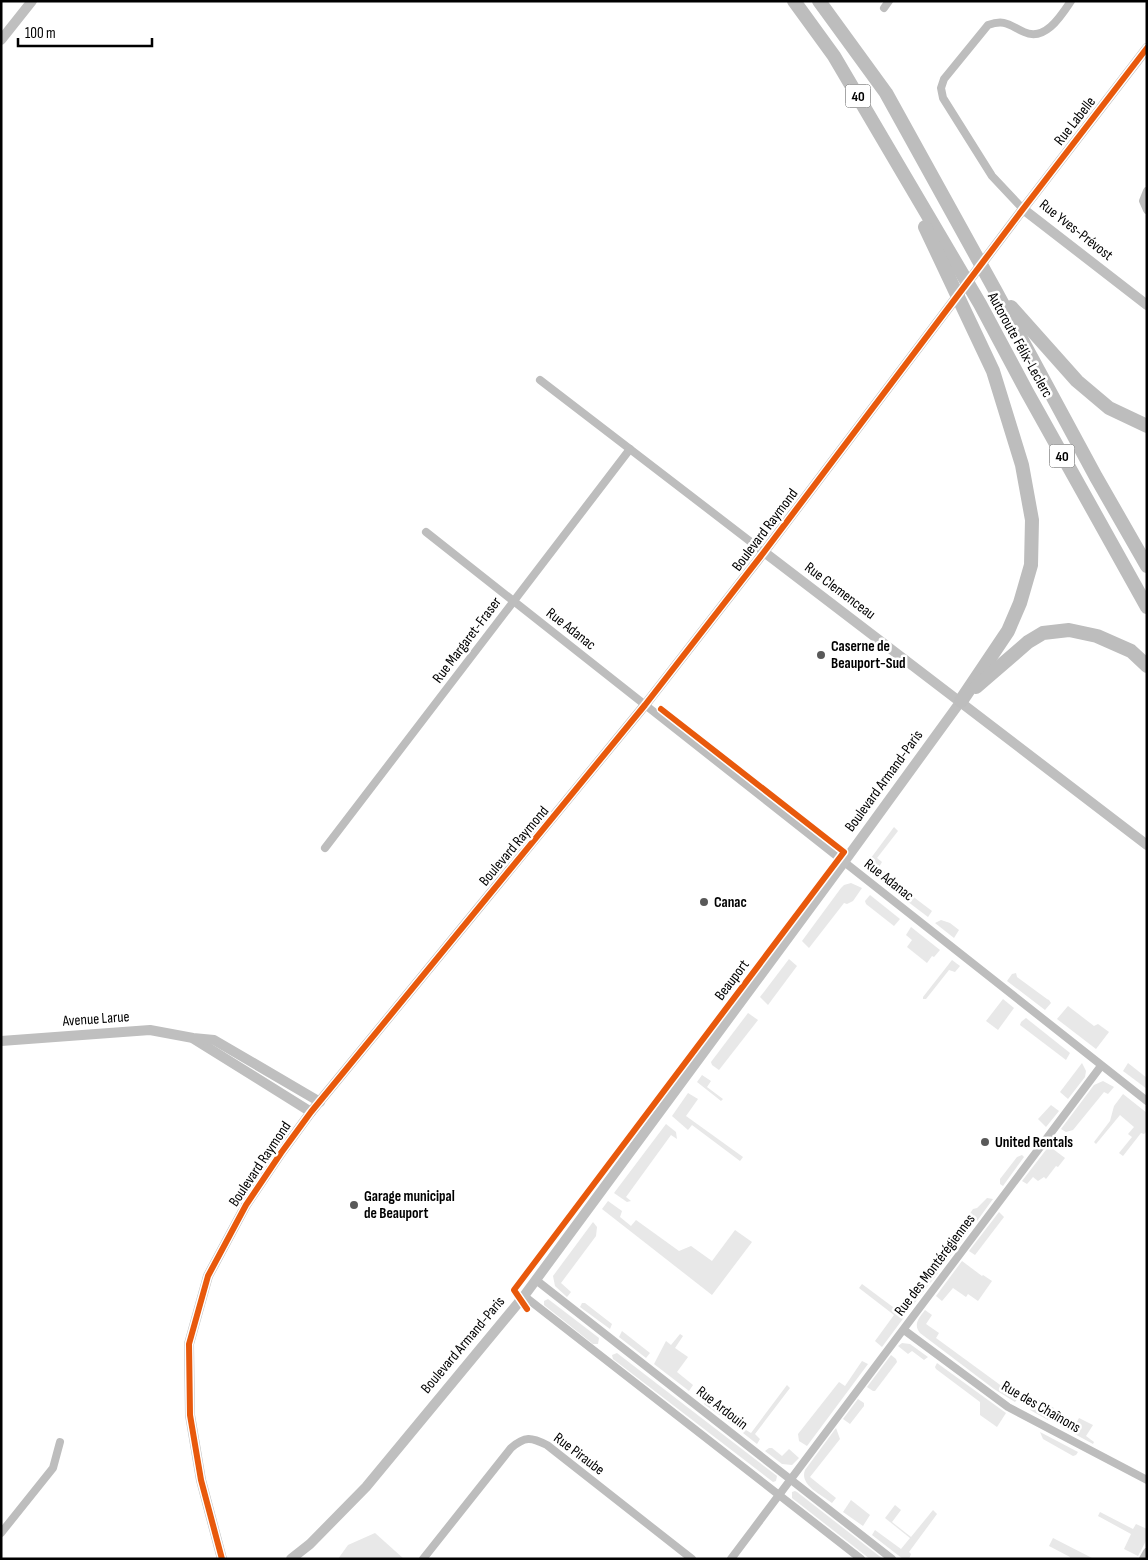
<svg xmlns="http://www.w3.org/2000/svg" width="1148" height="1560" viewBox="0 0 1148 1560" font-family="'Sofia Sans Condensed',sans-serif">
	<style>
		.green { fill: #e8e8e8 }
		.lines { fill: none; stroke-linecap: round; stroke-linejoin: round }
		.street { stroke: #bdbdbd; stroke-width: 8 }
		.secondary { stroke: #bfbfbf; stroke-width: 10 }
		.highway { stroke: #bdbdbd; stroke-width: 14 }
		.cycleway-casing { stroke: #fff; stroke-width: 9 }
		.cycleway { stroke: #e8590c; stroke-width: 6 }
		.poi-dot { fill: #595959; stroke: #fff; stroke-width: 2 }
		.labels { text-anchor: middle; dominant-baseline: central; stroke-width: 5; stroke-linejoin: round; paint-order: stroke }
		.shield { fill: #fff; stroke: #4c4c4c; stroke-width: 1 }
		.shield-label { font-size: 14px; font-weight: bold; fill: #000 }
		.street-label { font-size: 15px; fill: #000; stroke: #fff }
		.poi-label { font-size: 15px; font-weight: bold; fill: #000; stroke: #fff; text-anchor: start }
	</style>
	<rect width="100%" height="100%" fill="#fff"/>
	<g class="green">
		<path d="M894,827L898,831L877,858L882,862L879,867L892,878L887,885C878,878 869,874 868,862Z"/>
		<path d="M851,883L862,888L853,901L847,904L844,903L809,948L802,941L841,888L844,885Z"/>
		<path d="M903,889L932,911L928,917L899,895Z"/>
		<path d="M870,895L900,919L894,926L866,904L865,901Z"/>
		<path d="M941,920L950,923L959,930L954,938L935,923Z"/>
		<path d="M911,927L940,950L934,957L932,956L927,963L907,947L912,940L906,935Z"/>
		<path d="M789,959L797,966L768,1005L760,997Z"/>
		<path d="M952,960L960,966L955,972L949,970L926,999H923V997Z"/>
		<path d="M1016,973L1017,977L1047,999L1049,1000L1051,1003L1045,1010L1007,981L1012,974Z"/>
		<path d="M1003,999L1014,1008L998,1030L986,1021Z"/>
		<path d="M1068,1006L1094,1026L1098,1024L1109,1032L1096,1049L1057,1019Z"/>
		<path d="M748,1013L758,1020L719,1070L712,1065L711,1062Z"/>
		<path d="M1026,1018L1070,1053L1066,1060L1020,1025L1021,1022Z"/>
		<path d="M1082,1063L1086,1071L1085,1077L1068,1099L1060,1092Z"/>
		<path d="M1128,1063L1147,1078V1089L1123,1071Z"/>
		<path d="M702,1075L711,1081L707,1087L723,1099L721,1101L697,1082Z"/>
		<path d="M1103,1081L1114,1087L1108,1094L1104,1092L1073,1130L1066,1132L1061,1129L1094,1085Z"/>
		<path d="M688,1093L698,1099L686,1116L743,1157L740,1161L692,1125L688,1130L672,1116Z"/>
		<path d="M1123,1094L1147,1113V1131L1144,1134L1141,1133L1123,1156L1119,1153L1132,1137L1128,1134L1134,1127L1120,1115L1096,1144L1094,1142L1110,1121L1114,1106Z"/>
		<path d="M1051,1105L1059,1111L1046,1127L1038,1119Z"/>
		<path d="M666,1124L676,1132L677,1139L671,1135L626,1197L631,1201L627,1202L614,1193Z"/>
		<path d="M1049,1146L1065,1158L1058,1167L1056,1166L1046,1179L1044,1177L1038,1181L1033,1177L1027,1184L1022,1181Z"/>
		<path d="M1022,1155L1024,1157L1003,1186L1000,1184V1179L1017,1157Z"/>
		<path d="M987,1198L993,1199L977,1221L969,1215L973,1209L977,1208Z"/>
		<path d="M608,1201L622,1211L620,1217L631,1226L636,1220L679,1251L691,1246L712,1261L735,1230L752,1242L712,1295L602,1209Z"/>
		<path d="M999,1212L1004,1217L975,1255L969,1251Z"/>
		<path d="M593,1222L597,1227L596,1236L561,1283L571,1292L567,1297L555,1286L553,1276Z"/>
		<path d="M961,1225L969,1231L946,1262L938,1256Z"/>
		<path d="M962,1261L982,1276L983,1275L992,1281L978,1301L968,1294L966,1297L953,1288L942,1301L936,1296Z"/>
		<path d="M930,1267L938,1273L913,1305L905,1299Z"/>
		<path d="M862,1284L905,1316L882,1347L875,1341L894,1315L859,1288Z"/>
		<path d="M548,1299L599,1338L598,1344H593L544,1305V1301Z"/>
		<path d="M582,1303H585L612,1324L610,1329L580,1307Z"/>
		<path d="M925,1310L932,1315L926,1324L939,1333L936,1338L1018,1398L1015,1402L994,1389L920,1333C913,1324 919,1318 925,1310Z"/>
		<path d="M622,1331L650,1353L646,1358L619,1337Z"/>
		<path d="M680,1334L683,1336L675,1348L688,1357L677,1372L693,1385L689,1391L654,1364L666,1341L671,1345Z"/>
		<path d="M902,1343L910,1344L928,1357L924,1360L912,1351L908,1354L898,1346Z"/>
		<path d="M617,1353L777,1476L776,1481L773,1482L613,1359L612,1355Z"/>
		<path d="M891,1355L896,1359L897,1362L875,1391H873L867,1387Z"/>
		<path d="M862,1361L868,1364L807,1446L799,1441L798,1434L839,1382L845,1386Z"/>
		<path d="M937,1363L1006,1413L997,1427L980,1415V1402L936,1369L935,1367Z"/>
		<path d="M787,1385L790,1388L755,1434L760,1439L757,1444L743,1433L746,1430L751,1433Z"/>
		<path d="M1035,1398L1054,1408L1048,1420L1030,1410Z"/>
		<path d="M707,1399L734,1420L732,1424L704,1404Z"/>
		<path d="M858,1399L864,1403V1406L850,1424L843,1419Z"/>
		<path d="M1079,1418L1093,1425L1086,1436L1094,1442L1093,1444L1060,1426L1065,1423L1074,1427Z"/>
		<path d="M836,1428L840,1439L810,1477L836,1498L832,1503C822,1495 799,1485 805,1470Z"/>
		<path d="M1040,1432L1078,1452L1076,1455L1073,1456L1043,1439Z"/>
		<path d="M769,1448H772L782,1456L789,1449L799,1458L792,1465L782,1464L765,1451Z"/>
		<path d="M795,1491L797,1492L883,1559H870L792,1498V1492Z"/>
		<path d="M851,1500L870,1515L863,1526L843,1512Z"/>
		<path d="M895,1505L901,1510L892,1522L911,1537L933,1510L937,1514L909,1552L911,1554L909,1559H903L872,1535L875,1530L901,1549L910,1538L885,1518Z"/>
		<path d="M1100,1512L1133,1529L1136,1524L1147,1529V1539L1138,1556L1124,1549L1131,1534L1098,1516Z"/>
		<path d="M375,1533L404,1559H338L348,1545Z"/>
		<path d="M1053,1538L1094,1559H1070V1557L1049,1546Z"/>
	</g>
	<g class="lines">
		<g class="street">
			<path d="M884,8L889,1"/>
			<path d="M1147,191L1143,201L1147,210"/>
			<path d="M1023,209L992,176L943,98L941,88L944,79L988,25C1005,19 1009,25 1024,32C1045,42 1061,16 1071,1"/>
			<path d="M540,380L764,552"/>
			<path d="M426,532L1147,1101"/>
			<path d="M325,848L630,449"/>
			<path d="M536,1280L892,1559"/>
			<path d="M524,1296L861,1559"/>
			<path d="M904,1330L1008,1407L1147,1480"/>
			<path d="M1,1533L53,1468L60,1442"/>
			<path d="M423,1559L511,1448C525,1436 531,1437 547,1445L692,1559"/>
			<path d="M731,1559L1101,1066"/>
			<path d="M1143,1559L1147,1552"/>
		</g>
		<g class="secondary">
			<path d="M1,40L32,1"/>
			<path d="M1023,209L1147,305"/>
			<path d="M764,552L1147,845"/>
			<path d="M194,1039L311,1112"/>
			<path d="M1,1041L150,1030L193,1038L214,1040L320,1102"/>
			<path d="M222,1559L201,1480L190,1415L189,1344L208,1276L246,1205L281,1153L311,1112L645,705L764,552L1023,209L1147,48"/>
			<path d="M291,1559L310,1544L366,1487L524,1296L844,862L961,701"/>
		</g>
		<g class="highway">
			<path d="M794,1L834,56L894,158L980,304L1027,392L1147,607"/>
			<path d="M819,1L886,93L995,290L1096,477L1147,566"/>
			<path d="M925,227L993,371L1022,465L1032,520L1031,565L1020,603L1008,631L961,701"/>
			<path d="M1011,307L1077,381L1109,408L1147,426"/>
			<path d="M976,687L1028,642L1043,633L1069,630L1097,636L1131,651L1147,666"/>
		</g>
		<defs>
			<g id="cycleway">
				<path d="M527,1309L514,1290L844,852L661,709"/>
				<path d="M222,1559L201,1480L190,1415L189,1344L208,1276L246,1205L281,1153L311,1112L645,705L764,552L1023,209L1147,48"/>
			</g>
		</defs>
		<use href="#cycleway" class="cycleway-casing"/>
		<use href="#cycleway" class="cycleway"/>
	</g>
	<g class="poi-dot">
		<circle cx="821" cy="655" r="5"/>
		<circle cx="704" cy="902" r="5"/>
		<circle cx="985" cy="1142" r="5"/>
		<circle cx="354" cy="1205" r="5"/>
	</g>
	<g class="labels">
		<g class="shield">
			<rect x="845.5" y="84.5" width="25" height="23" rx="4"/>
			<rect x="1049.5" y="444.5" width="25" height="23" rx="4"/>
		</g>
		<g class="shield-label">
			<text x="858" y="96">40</text>
			<text x="1062" y="456">40</text>
		</g>
		<g class="street-label">
			<text transform="translate(1075 121) rotate(-52)">Rue Labelle</text>
			<text transform="translate(1076 230) rotate(38)">Rue Yves-Prévost</text>
			<text transform="translate(1020 345) rotate(61)">Autoroute Félix-Leclerc</text>
			<text transform="translate(765 530) rotate(-53)">Boulevard Raymond</text>
			<text transform="translate(840 591) rotate(37)">Rue Clemenceau</text>
			<text transform="translate(571 629) rotate(38)">Rue Adanac</text>
			<text transform="translate(467 640) rotate(-53)">Rue Margaret-Fraser</text>
			<text transform="translate(884 781) rotate(-54)">Boulevard Armand-Paris</text>
			<text transform="translate(514 846) rotate(-50)">Boulevard Raymond</text>
			<text transform="translate(889 880) rotate(38)">Rue Adanac</text>
			<text transform="translate(732 980) rotate(-53)">Beauport</text>
			<text transform="translate(96 1019) rotate(-4)">Avenue Larue</text>
			<text transform="translate(260 1164) rotate(-56)">Boulevard Raymond</text>
			<text transform="translate(935 1265) rotate(-53)">Rue des Montérégiennes</text>
			<text transform="translate(463 1345) rotate(-50)">Boulevard Armand-Paris</text>
			<text transform="translate(1041 1407) rotate(30)">Rue des Chaînons</text>
			<text transform="translate(722 1408) rotate(38)">Rue Ardouin</text>
			<text transform="translate(579 1454) rotate(37)">Rue Piraube</text>
		</g>
		<g class="poi-label">
			<text x="831" y="646">Caserne de<tspan x="831" dy="17">Beauport-Sud</tspan></text>
			<text x="714" y="902">Canac</text>
			<text x="995" y="1142">United Rentals</text>
			<text x="364" y="1196">Garage municipal<tspan x="364" dy="17">de Beauport</tspan></text>
		</g>
	</g>
	<rect width="1148" height="1560" fill="none" stroke="#000000" stroke-width="5"/>
	<path d="M18 38v8h134v-8" fill="none" stroke="#000000" stroke-width="2.5"/>
	<text x="25" y="38" font-size="15" fill="#000000" stroke="#ffffff" stroke-width="4" paint-order="stroke">100 m</text>
</svg>
